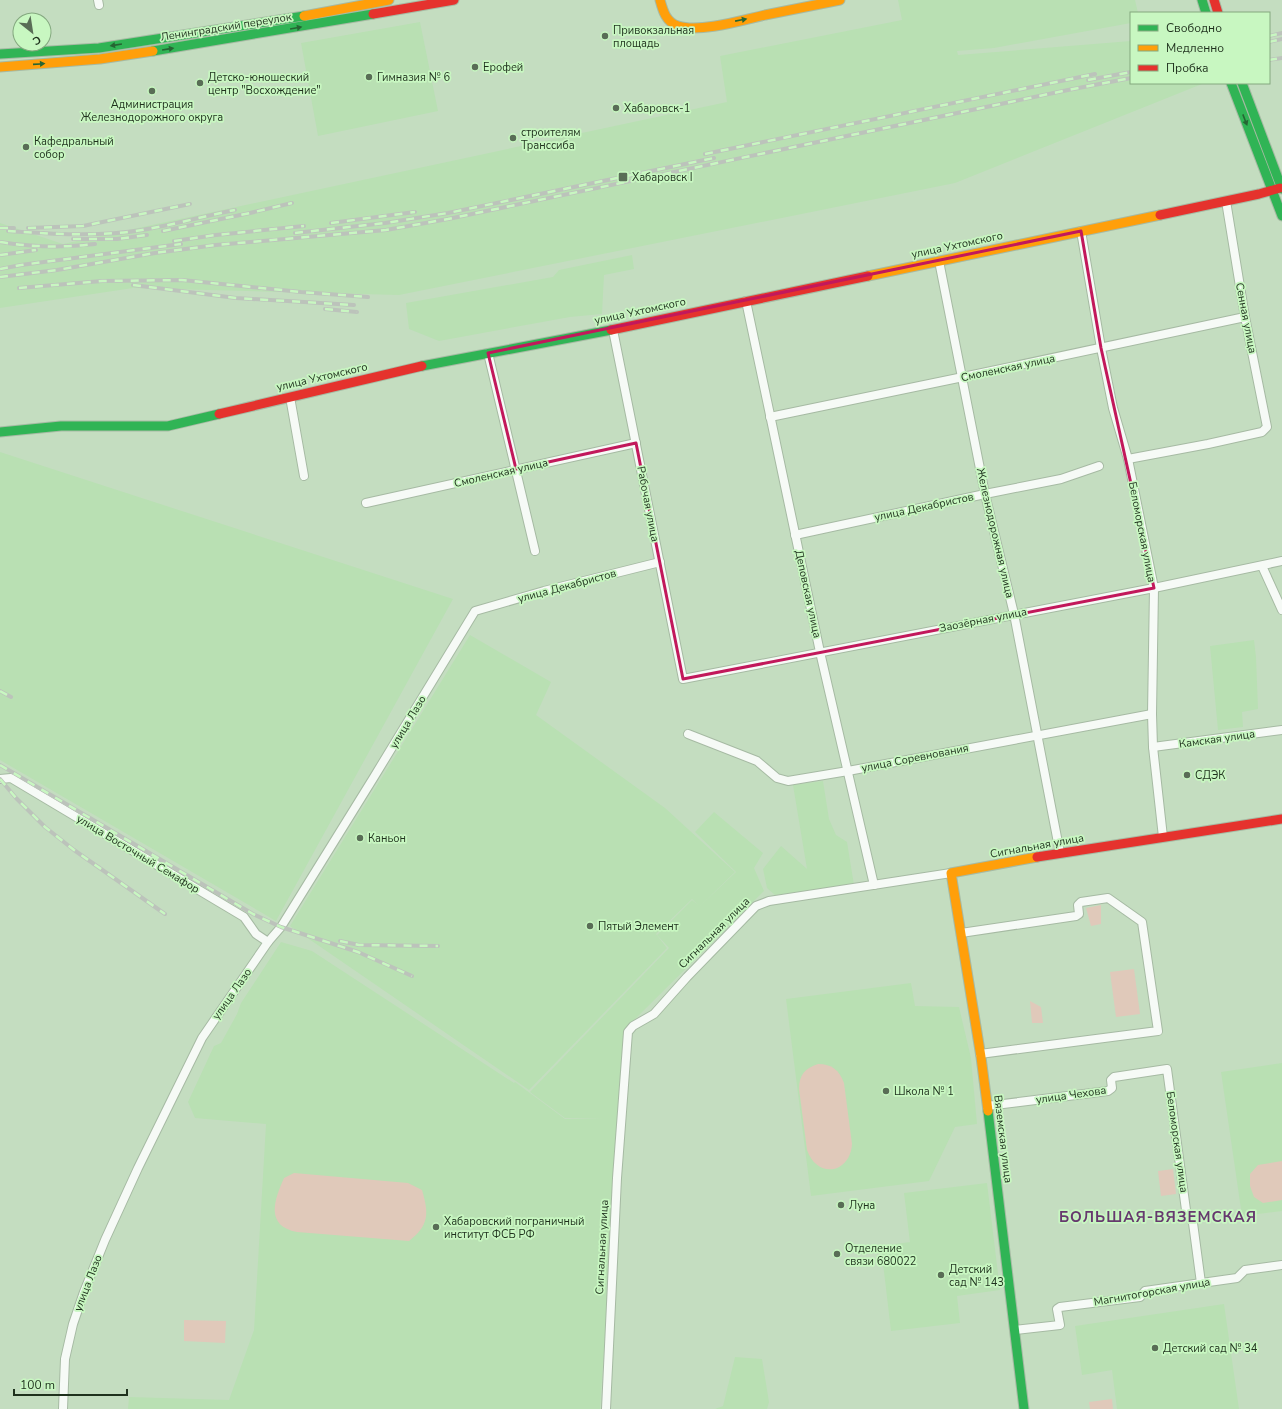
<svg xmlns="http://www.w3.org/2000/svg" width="1282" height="1409" viewBox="0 0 1282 1409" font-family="'Nunito Sans',sans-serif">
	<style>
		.built { fill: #b9e0b3 }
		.green { fill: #e0c9ba }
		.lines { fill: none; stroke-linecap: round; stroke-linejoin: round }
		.street-casing { stroke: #a6baa3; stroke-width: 10 }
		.fast-casing { stroke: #a6baa3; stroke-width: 11 }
		.slow-casing { stroke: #a6baa3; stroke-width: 11 }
		.jam-casing { stroke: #a6baa3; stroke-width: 11 }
		.street { stroke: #f6faf6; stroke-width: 8 }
		.fast { stroke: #30b455; stroke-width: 9 }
		.slow { stroke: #ff9f0a; stroke-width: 9 }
		.jam { stroke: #e5322d; stroke-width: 9 }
		.rail-casing { stroke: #bcc3bb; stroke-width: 4 }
		.rail { stroke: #c8f7c1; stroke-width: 2.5; stroke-dasharray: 8; stroke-linecap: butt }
		.oneway { fill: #266533 }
		.marked { fill: none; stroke: #c2185b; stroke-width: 3; stroke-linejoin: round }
		.poi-dot { fill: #596d56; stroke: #c8f7c1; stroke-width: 1.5 }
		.labels { text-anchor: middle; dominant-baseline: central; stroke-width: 3.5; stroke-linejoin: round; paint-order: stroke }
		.street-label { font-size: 11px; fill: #1f311d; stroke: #c8f7c1 }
		.poi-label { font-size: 11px; fill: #1f311d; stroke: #c8f7c1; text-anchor: start }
		.district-label { font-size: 15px; font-weight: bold; letter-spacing: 1px; fill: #66396e; stroke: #c8f7c1 }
	</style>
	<rect width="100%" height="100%" fill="#c4ddc0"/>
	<g class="built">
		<path d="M898,0H1135L1138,13H1131V23L994,48L957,51L958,55L1131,41V83L1202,84L955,183L399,295L133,288L0,308V223L63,244L727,102L720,56L902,20Z"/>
		<path d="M420,22L438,111L318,136L301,43Z"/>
		<path d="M632,255L634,269L604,275L602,314L570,317L439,341L409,329L406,303L553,277L559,270Z"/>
		<path d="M0,452L453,599L276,921L0,760Z"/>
		<path d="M470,635L551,682L536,715L665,808L735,872L699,907L736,872L695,832L714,812L763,853L754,868L764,891L625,1029L600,1409H128L129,1397L229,1400L254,1330L266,1124L195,1118L188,1102L214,1046L221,1043L237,1014L241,1003L281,942L312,951L514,1083L515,1082L565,1119H603L565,1118L530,1092L669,948L657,935L692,900L698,905L692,899L656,934L667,948L529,1090L290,926Z"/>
		<path d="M1254,640L1256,657L1258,709L1242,712L1243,727L1218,730L1210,646Z"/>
		<path d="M823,781L829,819L836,835L847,842L854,885L775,895L767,888L763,869L781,846L807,869L793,785Z"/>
		<path d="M911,983L915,1006L959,1007L971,1058L977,1124L955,1127L929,1181L811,1196L786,999Z"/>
		<path d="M1282,1063V1211L1242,1216L1221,1072Z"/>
		<path d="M987,1183L1000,1290L957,1296L960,1323L891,1331L881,1246L910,1242L912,1259L904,1193Z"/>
		<path d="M1224,1304L1239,1409H1117L1112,1370L1082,1375L1075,1326Z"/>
		<path d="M735,1357L762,1359L769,1402L767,1409H715L723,1406Z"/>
	</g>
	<g class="green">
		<path d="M1101,905V924L1091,926L1086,908Z"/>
		<path d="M1134,969L1140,1014L1116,1017L1110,972Z"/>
		<path d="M1030,1001L1041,1007L1043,1023H1032Z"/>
		<path d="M818,1064C832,1064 839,1070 844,1083L852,1144C850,1174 817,1179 807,1150L799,1089C799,1075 805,1068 818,1064Z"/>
		<path d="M1282,1161V1200L1263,1203L1254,1197L1250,1186V1174L1258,1165Z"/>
		<path d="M1173,1169L1176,1194L1161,1196L1158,1171Z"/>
		<path d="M294,1173L408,1183L422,1190C429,1214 429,1225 409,1241L297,1232C265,1226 274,1200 284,1178Z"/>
		<path d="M184,1320L226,1321L225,1343L184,1341Z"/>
		<path d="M1112,1399L1113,1409H1090L1089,1402Z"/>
	</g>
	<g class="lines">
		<defs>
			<g id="street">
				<path d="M98,0L99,5"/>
				<path d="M1081,231L1101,348L1113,408L1128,459L1154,588L1152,714L1153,747L1163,837"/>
				<path d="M939,261L985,494L1014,614L1060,853"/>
				<path d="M746,301L820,652L874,885"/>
				<path d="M613,330L683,679L1154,588L1282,561"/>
				<path d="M488,353L535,551"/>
				<path d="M290,397L304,476"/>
				<path d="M770,417L963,377L1245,317"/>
				<path d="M1128,459L1208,444L1262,432L1267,427L1245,317L1226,201"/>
				<path d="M366,503L636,443"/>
				<path d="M795,535L985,494L1061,479L1099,466"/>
				<path d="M1262,566L1282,610"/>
				<path d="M688,734L757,761L777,778L788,781L848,771L1152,714"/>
				<path d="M1153,747L1282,730"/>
				<path d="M0,779L11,778L244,917L256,934L268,942"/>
				<path d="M961,933L1076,916L1079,914L1078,905L1081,902L1108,898L1142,922L1158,1031L980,1054"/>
				<path d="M987,1106L1108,1091L1112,1088L1111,1080L1114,1077L1167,1069L1186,1210L1193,1223L1201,1283"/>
				<path d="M1015,1330L1060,1325L1057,1309L1060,1307L1140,1297L1145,1291L1237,1278L1245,1270L1282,1265"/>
				<path d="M63,1409L65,1359L73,1324L84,1292L105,1240L138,1168L202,1038L268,942L281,927L374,777L475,611L544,591L660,562"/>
				<path d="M606,1409L617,1178L628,1032L633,1026L654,1014L687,977L756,906L769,901L951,873"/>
			</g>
			<g id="fast">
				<path d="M1202,0L1206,13"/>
				<path d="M153,51L373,14"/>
				<path d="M0,54L99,48L304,16"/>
				<path d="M1231,83L1282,216"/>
				<path d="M1242,83L1282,189"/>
				<path d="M422,366L611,330"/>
				<path d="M0,432L61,426H168L219,414"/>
				<path d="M988,1111L1024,1409"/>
			</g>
			<g id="slow">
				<path d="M660,0C663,11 666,22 678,26C700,33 743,20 765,15C790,10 815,5 840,0"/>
				<path d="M304,16L389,0"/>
				<path d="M0,67L100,59L153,51"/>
				<path d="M868,276L1160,215"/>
				<path d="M988,1111L981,1057L951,873L1037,857"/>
			</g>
			<g id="jam">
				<path d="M1214,0L1218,13"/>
				<path d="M373,14L454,0"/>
				<path d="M1160,215L1259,194L1280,188"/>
				<path d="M611,330L868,276"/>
				<path d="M219,414L422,366"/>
				<path d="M1037,857L1282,819"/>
			</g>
		</defs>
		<use href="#street" class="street-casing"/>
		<use href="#fast" class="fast-casing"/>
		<use href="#slow" class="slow-casing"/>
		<use href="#jam" class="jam-casing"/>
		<use href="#street" class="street"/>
		<use href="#fast" class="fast"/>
		<use href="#slow" class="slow"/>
		<use href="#jam" class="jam"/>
		<defs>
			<g id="rail">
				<path d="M1269,36L1282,33"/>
				<path d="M1269,42L1282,39"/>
				<path d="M1269,60L1282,58"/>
				<path d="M1088,80L1131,72"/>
				<path d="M705,154L1095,74"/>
				<path d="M331,223L415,212"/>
				<path d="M0,228H14"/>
				<path d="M28,228L83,226L190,204"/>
				<path d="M8,231C50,234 100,237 142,230C173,225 204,216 235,210"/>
				<path d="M163,231L250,213L292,203"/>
				<path d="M295,233L385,223L448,213L714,158"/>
				<path d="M73,239H117L147,235"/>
				<path d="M174,241L216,235L304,226"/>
				<path d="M0,242C32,247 63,248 95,244"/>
				<path d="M0,255L36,250"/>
				<path d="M0,269L21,265L181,244"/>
				<path d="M0,277L57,270L155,253L216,245L386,230L448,219L1068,90L1131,78"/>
				<path d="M133,285L236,298L354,305"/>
				<path d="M19,288L102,281L182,280L301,292L368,297"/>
				<path d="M325,309L357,312"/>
				<path d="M0,691L11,697"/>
				<path d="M0,765L253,914L281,927L358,952L412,976"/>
				<path d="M0,779L16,798L45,827L74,850L165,914"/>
				<path d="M340,941L359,945L438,946"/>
			</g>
		</defs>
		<use href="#rail" class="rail-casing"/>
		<use href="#rail" class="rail"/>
	</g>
	<defs><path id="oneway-solid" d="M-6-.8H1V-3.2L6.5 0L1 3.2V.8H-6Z"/></defs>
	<g class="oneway">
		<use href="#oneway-solid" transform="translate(741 20) rotate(-11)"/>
		<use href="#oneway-solid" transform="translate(296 28) rotate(-10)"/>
		<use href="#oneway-solid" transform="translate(116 45) rotate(171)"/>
		<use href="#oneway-solid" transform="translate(168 49) rotate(-9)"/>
		<use href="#oneway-solid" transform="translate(39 64) rotate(-4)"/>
		<use href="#oneway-solid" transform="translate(1245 120) rotate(69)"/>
	</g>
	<path class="marked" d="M1081,231L1101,348L1154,588L683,679L636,443L516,469L488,353Z"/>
	<g class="poi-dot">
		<circle cx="605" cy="36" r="4"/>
		<circle cx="475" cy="67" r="4"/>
		<circle cx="369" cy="77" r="4"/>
		<circle cx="200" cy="83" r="4"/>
		<circle cx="152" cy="91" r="4"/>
		<circle cx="616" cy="108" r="4"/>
		<circle cx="513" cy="138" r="4"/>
		<circle cx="26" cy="147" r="4"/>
		<rect x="618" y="172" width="10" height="10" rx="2"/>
		<circle cx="1187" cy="775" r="4"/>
		<circle cx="360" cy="838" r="4"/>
		<circle cx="590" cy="926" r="4"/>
		<circle cx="886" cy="1091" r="4"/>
		<circle cx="841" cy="1205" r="4"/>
		<circle cx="436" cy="1227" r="4"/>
		<circle cx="837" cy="1254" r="4"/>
		<circle cx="941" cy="1275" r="4"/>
		<circle cx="1155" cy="1348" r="4"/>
	</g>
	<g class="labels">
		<g class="street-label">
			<text transform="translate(226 27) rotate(-9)">Ленинградский переулок</text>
			<text transform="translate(957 245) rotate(-12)">улица Ухтомского</text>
			<text transform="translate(640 311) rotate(-12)">улица Ухтомского</text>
			<text transform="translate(1246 318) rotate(79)">Сенная улица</text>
			<text transform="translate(1008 368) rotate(-12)">Смоленская улица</text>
			<text transform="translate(322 377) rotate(-13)">улица Ухтомского</text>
			<text transform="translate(501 473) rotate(-13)">Смоленская улица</text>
			<text transform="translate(648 504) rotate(79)">Рабочая улица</text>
			<text transform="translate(924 507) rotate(-12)">улица Декабристов</text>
			<text transform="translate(1142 532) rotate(79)">Беломорская улица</text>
			<text transform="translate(995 533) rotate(77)">Железнодорожная улица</text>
			<text transform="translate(567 586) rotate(-15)">улица Декабристов</text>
			<text transform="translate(808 594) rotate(78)">Деповская улица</text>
			<text transform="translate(983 620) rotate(-11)">Заозёрная улица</text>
			<text transform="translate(408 722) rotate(-59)">улица Лазо</text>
			<text transform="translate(1217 739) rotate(-8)">Камская улица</text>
			<text transform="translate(915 758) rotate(-11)">улица Соревнования</text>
			<text transform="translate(1037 846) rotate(-10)">Сигнальная улица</text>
			<text transform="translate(138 854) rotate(31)">улица Восточный Семафор</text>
			<text transform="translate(714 933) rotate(-45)">Сигнальная улица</text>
			<text transform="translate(232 994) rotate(-55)">улица Лазо</text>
			<text transform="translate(1071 1095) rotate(-8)">улица Чехова</text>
			<text transform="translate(1003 1139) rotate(83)">Вяземская улица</text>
			<text transform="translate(1177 1142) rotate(82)">Беломорская улица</text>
			<text transform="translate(602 1247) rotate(-87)">Сигнальная улица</text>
			<text transform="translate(88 1283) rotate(-69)">улица Лазо</text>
			<text transform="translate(1152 1292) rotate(-10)">Магнитогорская улица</text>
		</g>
		<g class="poi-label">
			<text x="613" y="30">Привокзальная<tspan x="613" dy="13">площадь</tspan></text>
			<text x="483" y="67">Ерофей</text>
			<text x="208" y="77">Детско-юношеский<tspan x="208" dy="13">центр "Восхождение"</tspan></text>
			<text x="377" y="77">Гимназия № 6</text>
			<text x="152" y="104" text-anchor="middle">Администрация<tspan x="152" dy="13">Железнодорожного округа</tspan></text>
			<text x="624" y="108">Хабаровск-1</text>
			<text x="521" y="132">строителям<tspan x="521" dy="13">Транссиба</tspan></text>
			<text x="34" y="141">Кафедральный<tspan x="34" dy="13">собор</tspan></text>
			<text x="632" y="177">Хабаровск I</text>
			<text x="1195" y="775">СДЭК</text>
			<text x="368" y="838">Каньон</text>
			<text x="598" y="926">Пятый Элемент</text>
			<text x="894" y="1091">Школа № 1</text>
			<text x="849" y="1205">Луна</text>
			<text x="444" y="1221">Хабаровский пограничный<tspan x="444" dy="13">институт ФСБ РФ</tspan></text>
			<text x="845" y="1248">Отделение<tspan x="845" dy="13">связи 680022</tspan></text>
			<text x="949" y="1269">Детский<tspan x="949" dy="13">сад № 143</tspan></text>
			<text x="1163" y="1348">Детский сад № 34</text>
		</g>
		<g class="district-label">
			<text x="1158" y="1217">БОЛЬШАЯ-ВЯЗЕМСКАЯ</text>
		</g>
	</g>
	<rect x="1130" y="12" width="140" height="72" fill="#c8f7c1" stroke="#84a87f"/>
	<rect x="1138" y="25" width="20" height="6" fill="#30b455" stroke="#84a87f"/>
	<text x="1166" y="32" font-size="12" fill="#1f311d">Свободно</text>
	<rect x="1138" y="45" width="20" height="6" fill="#ff9f0a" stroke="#84a87f"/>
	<text x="1166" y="52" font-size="12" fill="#1f311d">Медленно</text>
	<rect x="1138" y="65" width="20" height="6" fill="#e5322d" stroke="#84a87f"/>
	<text x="1166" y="72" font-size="12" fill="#1f311d">Пробка</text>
	<g transform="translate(32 32) rotate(150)"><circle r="19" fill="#c8f7c1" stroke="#84a87f"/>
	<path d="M0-3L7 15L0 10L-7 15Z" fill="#596d56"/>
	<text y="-6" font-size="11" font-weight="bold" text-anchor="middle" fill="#1f311d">С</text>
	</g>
	<path d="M14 1389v6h113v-6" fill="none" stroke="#1f311d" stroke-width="2"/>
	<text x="20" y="1389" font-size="12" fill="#1f311d" stroke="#c8f7c1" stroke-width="3" paint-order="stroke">100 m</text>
</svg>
